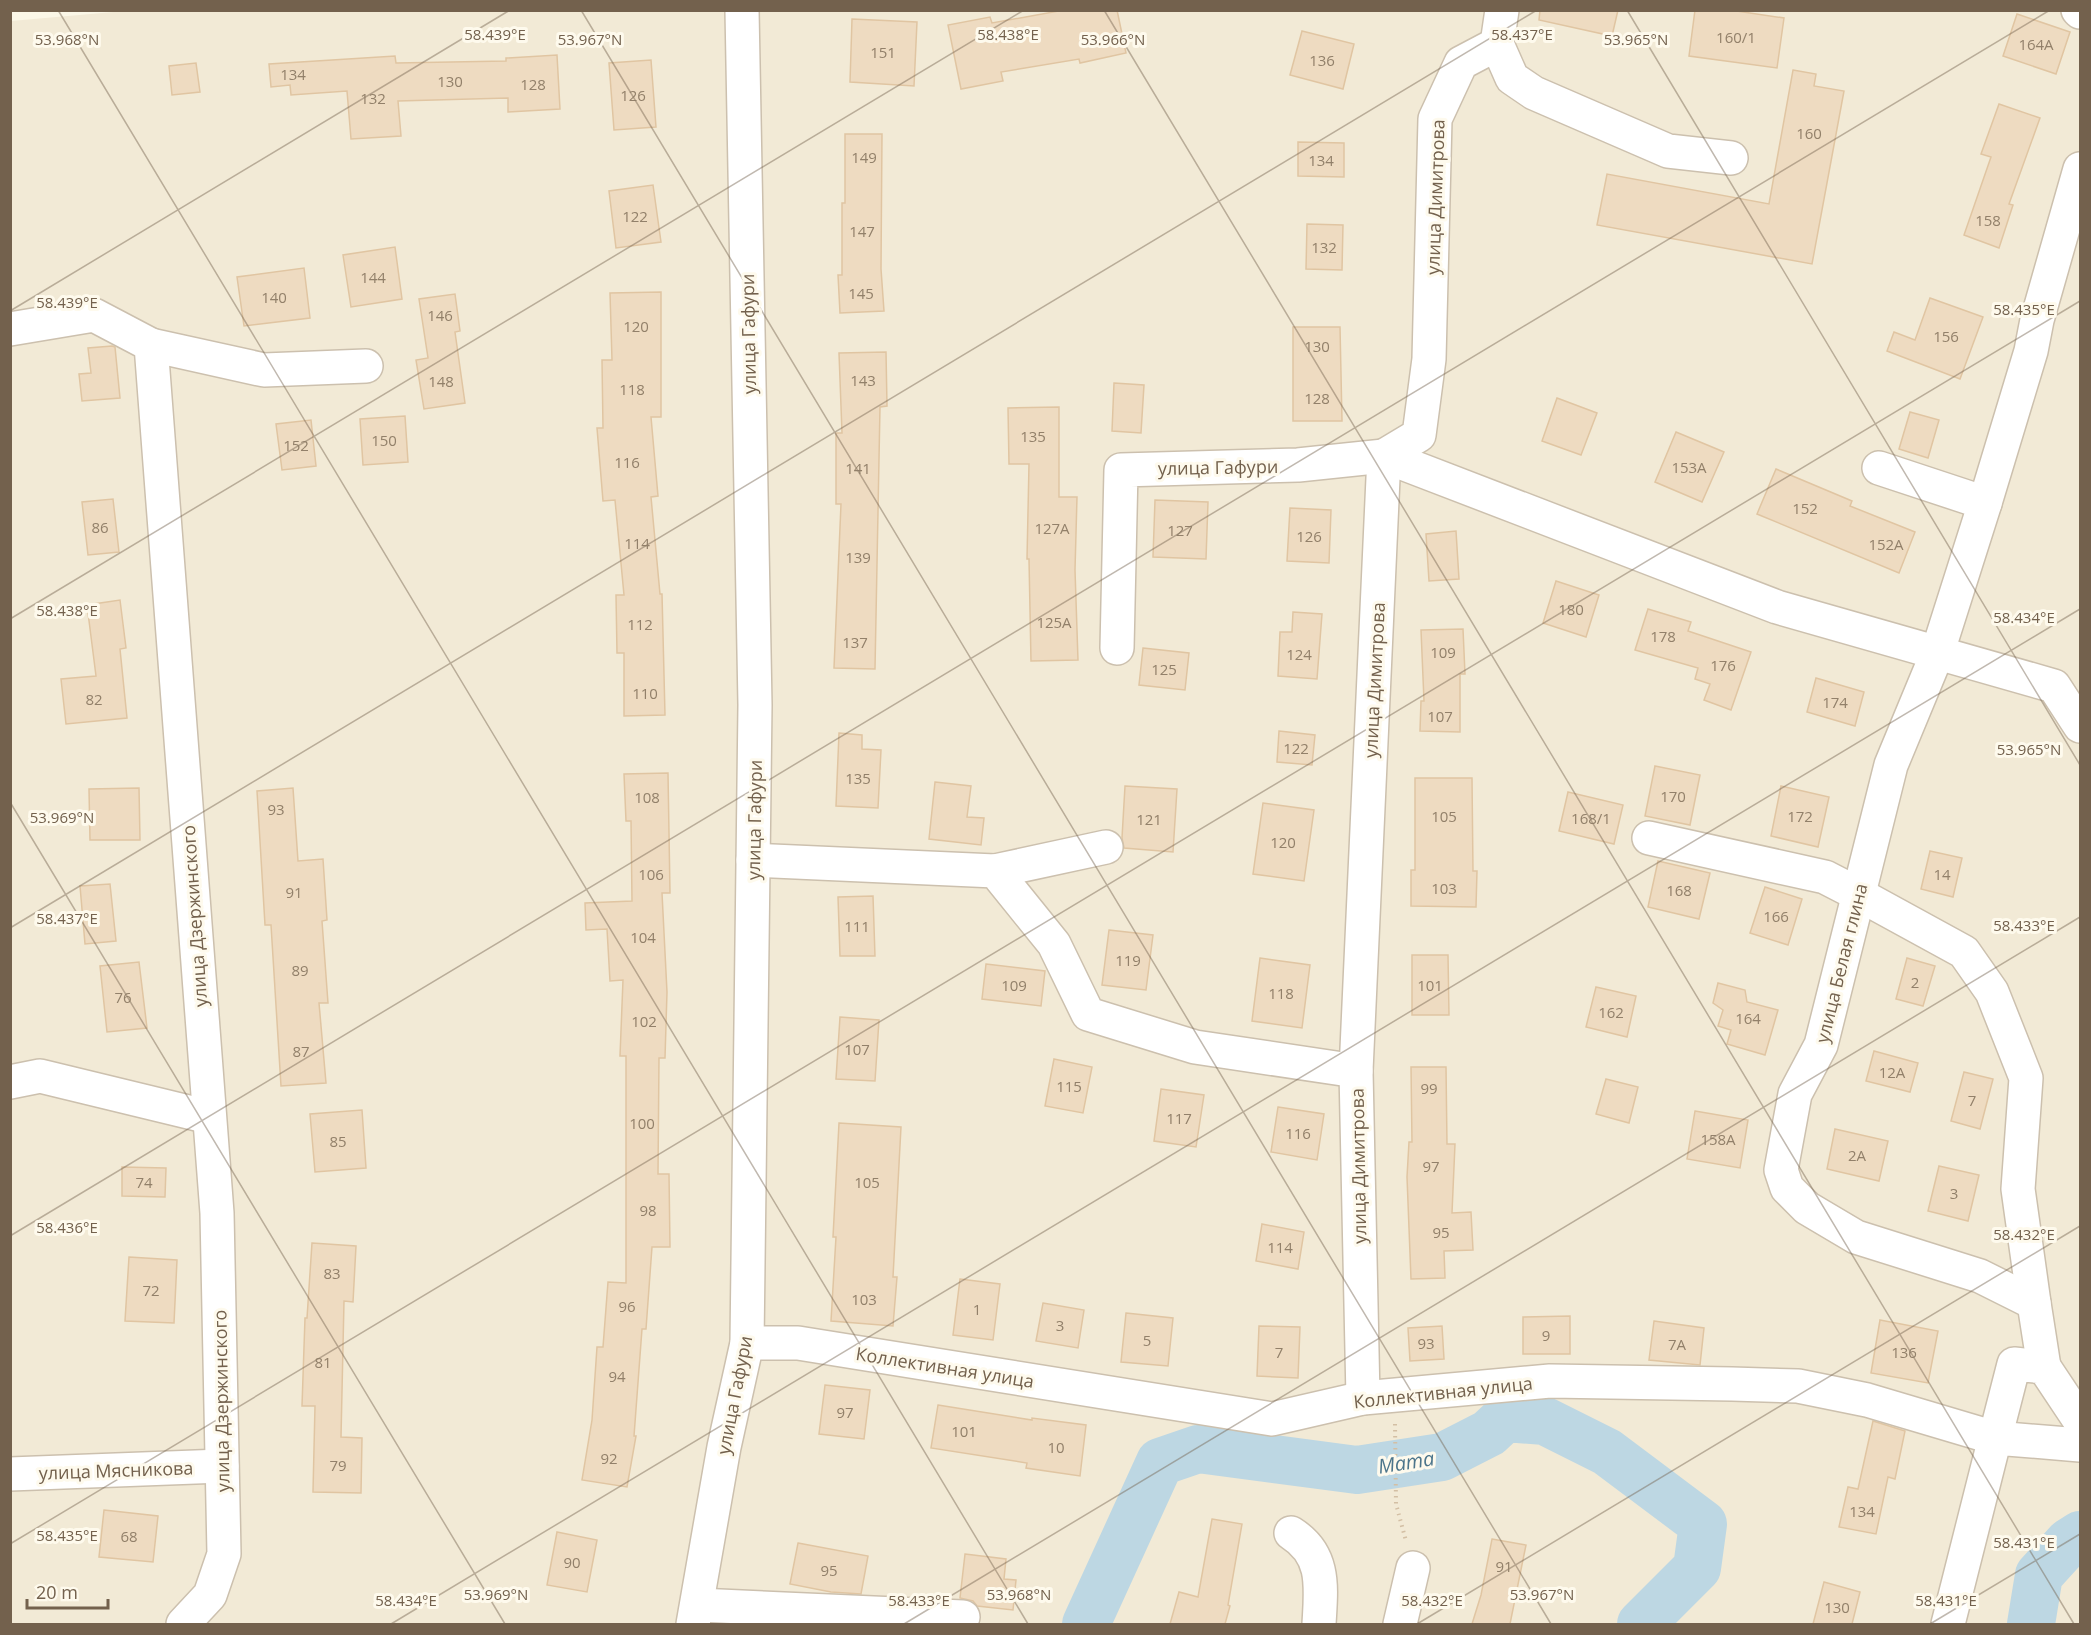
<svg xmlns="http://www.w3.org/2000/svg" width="2091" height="1635" viewBox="0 0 2091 1635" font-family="'Open Sans',sans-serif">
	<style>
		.residential { fill: #f2ead6 }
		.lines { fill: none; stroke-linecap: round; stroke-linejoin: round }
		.river { stroke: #bdd7e3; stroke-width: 48 }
		.building { fill: #eedbc1; stroke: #e0c5a2; stroke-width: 1.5 }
		.minor-casing { stroke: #ccc0ae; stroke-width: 36 }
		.path { stroke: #d3bfa4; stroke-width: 4; stroke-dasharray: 1.5 4.5; stroke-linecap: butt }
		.minor { stroke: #fff; stroke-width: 33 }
		.ticks { fill: none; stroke: #73614d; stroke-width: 1.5; stroke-opacity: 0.45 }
		.labels { text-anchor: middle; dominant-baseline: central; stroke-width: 6; stroke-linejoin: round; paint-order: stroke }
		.number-label { font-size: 15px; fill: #92806a }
		.street-label { font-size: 18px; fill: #73614d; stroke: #fefaed }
		.water-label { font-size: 20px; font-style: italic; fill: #4c758b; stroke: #fefaed }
		.ticks-label { font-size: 15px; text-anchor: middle; fill: #73614d; stroke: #fefaed; stroke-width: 6; stroke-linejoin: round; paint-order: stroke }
	</style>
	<rect width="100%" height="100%" fill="#fbf7e7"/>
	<path class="residential" d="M136,10L2080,11V1624H11V21Z"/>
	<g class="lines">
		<g class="river">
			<path d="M1086,1624L1160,1462L1198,1449L1357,1470L1442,1457L1489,1433L1505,1418L1545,1421L1607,1452L1703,1524L1697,1568L1641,1624"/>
			<path d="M2031,1624L2039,1575L2069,1542L2080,1535"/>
		</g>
	</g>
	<g class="building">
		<path d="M1064,10H1117L1126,53L1080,63L1079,59L1001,72L1003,81L961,89L948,25L990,17L992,23Z"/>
		<path d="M1540,10H1618L1612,36L1539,20Z"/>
		<path d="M1695,10H1730L1784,18L1777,68L1689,56Z"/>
		<path d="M2017,14L2070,32L2056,74L2003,56Z"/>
		<path d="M852,19L917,22L914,86L850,82Z"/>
		<path d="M1302,31L1354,44L1343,89L1290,75Z"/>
		<path d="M557,55L560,109L508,112V98L398,101L401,136L351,139L347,91L291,95L290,85L271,87L269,64L395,56L396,63L506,61V58Z"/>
		<path d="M651,60L656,127L614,130L609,63Z"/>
		<path d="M196,63L200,92L172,95L169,66Z"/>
		<path d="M1793,70L1816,74L1814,86L1844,91L1812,264L1597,225L1607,174L1769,204Z"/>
		<path d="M1999,104L2040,118L2009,204L2013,205L1999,248L1964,235L1991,157L1981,154Z"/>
		<path d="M845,134H882L881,269L884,311L840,313L838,275H842V203H845Z"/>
		<path d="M1298,142L1344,143V177L1298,176Z"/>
		<path d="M653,185L661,242L616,248L609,191Z"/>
		<path d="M1307,224L1343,225L1342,270L1306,269Z"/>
		<path d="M395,247L402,299L351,307L343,255Z"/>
		<path d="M304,268L310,318L244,326L237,277Z"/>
		<path d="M661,292V417H651L658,496L651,497L660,594H662L665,715L624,716V653H617L616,595H624L615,500L603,501L597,428H603L602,360H612L610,293Z"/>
		<path d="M455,294L460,331L455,332L465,403L424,409L416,360L428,358L419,299Z"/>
		<path d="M1930,298L1983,317L1960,379L1887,351L1894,332L1915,340Z"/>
		<path d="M1293,327H1340L1342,421H1293Z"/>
		<path d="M112,346L115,347L120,398L82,401L79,374L91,373L88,348Z"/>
		<path d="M886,352L887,406L880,407L875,669L834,668L841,504H836V433H842L839,353Z"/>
		<path d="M1114,383L1144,385L1141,433L1112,431Z"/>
		<path d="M1557,398L1597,413L1581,455L1542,441Z"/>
		<path d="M1059,407V497H1077L1075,570L1078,660L1031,661L1029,559H1027L1029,464H1009L1008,408Z"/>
		<path d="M1910,412L1939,420L1928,458L1899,449Z"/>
		<path d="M405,416L408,462L363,465L360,419Z"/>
		<path d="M311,420L316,466L282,470L276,424Z"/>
		<path d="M1676,432L1724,452L1702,502L1655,482Z"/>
		<path d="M1776,469L1852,501L1850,506L1915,532L1899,573L1757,514Z"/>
		<path d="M113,499L119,552L88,555L82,502Z"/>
		<path d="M1155,500L1208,502L1206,559L1153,557Z"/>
		<path d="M1290,508L1331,510L1329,563L1287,561Z"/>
		<path d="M1456,531L1459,579L1429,581L1426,534Z"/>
		<path d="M1556,581L1599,595L1586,637L1543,623Z"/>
		<path d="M120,600L126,648L120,649L127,718L66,724L61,679L96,676L87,605Z"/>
		<path d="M1648,609L1691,622L1688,631L1751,652L1731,710L1704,700L1710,684L1695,679L1698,668L1635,650Z"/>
		<path d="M1293,612L1322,614L1317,679L1278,676L1280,632H1292Z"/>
		<path d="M1463,629L1465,674H1460V732L1420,731L1421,701H1424L1421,630Z"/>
		<path d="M1143,648L1189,653L1185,690L1139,685Z"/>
		<path d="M1816,678L1864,692L1855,726L1807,712Z"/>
		<path d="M1279,731L1315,735L1312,765L1277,762Z"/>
		<path d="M839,733L862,735V749L881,750L878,808L836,806Z"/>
		<path d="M1655,766L1700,775L1690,825L1645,816Z"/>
		<path d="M668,773L670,893H662L667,992L665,1058H659L658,1174H669L670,1247H652L646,1329H642L634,1436H636L627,1487L582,1480L592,1420L597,1347H603L608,1282L626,1283V1056H620L623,980L610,981L607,929L586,930L585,903L632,901L631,821H626L624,774Z"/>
		<path d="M1415,778H1472L1473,871H1477L1476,907L1411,906V870H1415Z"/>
		<path d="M935,782L971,786L967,817L984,818L981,845L929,839Z"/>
		<path d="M1125,786L1177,789L1173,852L1124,848L1122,838Z"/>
		<path d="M1781,786L1829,797L1818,847L1771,836Z"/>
		<path d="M139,788L140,840H90L89,789Z"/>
		<path d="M293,788L298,861L323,859L327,920L322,921L328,1003H319L326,1083L281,1086L271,925H265L257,791Z"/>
		<path d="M1568,792L1623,805L1614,844L1559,831Z"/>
		<path d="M1263,803L1314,810L1304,881L1253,874Z"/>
		<path d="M1930,851L1962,858L1953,897L1921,889Z"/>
		<path d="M1658,861L1710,873L1699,919L1648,907Z"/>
		<path d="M110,884L116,941L85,944L80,886Z"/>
		<path d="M1765,887L1802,899L1788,945L1750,933Z"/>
		<path d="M873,896L875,956H840L838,897Z"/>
		<path d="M1109,930L1153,935L1146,990L1102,985Z"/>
		<path d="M1412,955H1448L1449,1015H1412Z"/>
		<path d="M1260,958L1310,965L1302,1028L1252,1021Z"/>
		<path d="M1907,958L1935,966L1923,1006L1896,999Z"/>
		<path d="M139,962L147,1028L107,1032L100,966Z"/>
		<path d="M986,964L1045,971L1041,1006L982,999Z"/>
		<path d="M1718,983L1745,990L1747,1002L1778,1010L1765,1055L1727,1044L1731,1030L1718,1026L1723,1010L1713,1003Z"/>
		<path d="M1596,987L1636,996L1627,1037L1586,1027Z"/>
		<path d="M840,1017L879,1020L875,1081L836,1079Z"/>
		<path d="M1874,1051L1918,1063L1910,1092L1866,1081Z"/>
		<path d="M1054,1059L1092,1067L1083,1113L1045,1106Z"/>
		<path d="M1411,1067H1446L1447,1144H1455L1452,1213L1471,1212L1473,1250L1444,1251L1445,1278L1411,1279L1407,1177L1409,1142H1412Z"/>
		<path d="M1964,1072L1993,1079L1980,1129L1951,1121Z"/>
		<path d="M1606,1079L1638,1087L1629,1123L1596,1114Z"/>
		<path d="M1161,1089L1204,1095L1196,1147L1154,1141Z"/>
		<path d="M1278,1107L1324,1114L1317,1160L1271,1152Z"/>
		<path d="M362,1110L366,1168L315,1172L310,1114Z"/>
		<path d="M1695,1111L1748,1120L1740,1168L1687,1159Z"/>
		<path d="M839,1123L901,1127L893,1277H897L893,1326L831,1321L836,1237H833Z"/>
		<path d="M1835,1129L1888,1141L1879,1181L1827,1169Z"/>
		<path d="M1939,1166L1979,1175L1968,1221L1928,1211Z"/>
		<path d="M122,1167L166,1168L165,1197L122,1196Z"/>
		<path d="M1262,1224L1304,1232L1298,1269L1256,1261Z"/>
		<path d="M312,1243L356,1246L353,1302L344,1301L341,1437L362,1438L361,1493L313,1492L315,1406H302L305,1318H307Z"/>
		<path d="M129,1257L177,1260L174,1323L125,1321Z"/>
		<path d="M960,1279L1000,1284L993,1340L953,1335Z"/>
		<path d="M1043,1303L1084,1310L1078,1348L1036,1341Z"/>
		<path d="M1126,1313L1173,1318L1168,1366L1121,1362Z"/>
		<path d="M1570,1316V1354H1523V1317Z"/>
		<path d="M1880,1320L1938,1331L1928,1383L1871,1373Z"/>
		<path d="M1654,1321L1704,1328L1700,1365L1649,1360Z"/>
		<path d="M1259,1326L1300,1327L1298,1378L1257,1376Z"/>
		<path d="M1442,1326L1444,1359L1410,1361L1408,1328Z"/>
		<path d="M825,1385L870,1390L864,1439L819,1434Z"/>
		<path d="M938,1405L1032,1420V1418L1086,1425L1080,1476L1026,1468L1027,1463L931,1448Z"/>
		<path d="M1873,1421L1905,1431L1895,1479L1888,1477L1876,1534L1839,1527L1848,1487L1858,1489Z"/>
		<path d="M104,1510L158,1516L153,1562L99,1557Z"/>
		<path d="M1212,1519L1242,1524L1228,1605L1230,1606L1225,1624H1170L1179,1592L1198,1597Z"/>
		<path d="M557,1532L597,1540L587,1592L547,1585Z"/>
		<path d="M1492,1539L1526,1545L1510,1624H1472L1481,1595Z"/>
		<path d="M798,1543L868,1556L861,1594L831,1592L790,1584Z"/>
		<path d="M965,1554L1006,1559L1004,1579L1016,1580L1013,1610L977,1606L973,1601L960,1598Z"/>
		<path d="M1824,1582L1860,1592L1852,1624H1813Z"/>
	</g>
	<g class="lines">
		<defs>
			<g id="minor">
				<path d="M2078,10L2080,12"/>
				<path d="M1497,44L1512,78L1534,93L1668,151L1731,158"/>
				<path d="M10,329L94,315L151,345L217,1213L224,1554L210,1595L183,1624"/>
				<path d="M151,345L264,370L366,366"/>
				<path d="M1879,468L1985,503L1937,654L1891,765L1821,1045L1795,1094L1781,1170L1787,1188L1807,1208L1856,1237L1980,1276L2034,1303L2044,1367"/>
				<path d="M1985,503L2031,351L2037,320L2080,169"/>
				<path d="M1117,648L1121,470L1298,465L1384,456L1777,607L2054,686L2080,726"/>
				<path d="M1649,838L1825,877L1858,894L1964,952L1992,992L2026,1078L2018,1189L2034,1303"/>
				<path d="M753,860L995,871L1054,944L1088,1014L1195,1047L1356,1071"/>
				<path d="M995,871L1106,847"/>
				<path d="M10,1082L40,1076L209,1117"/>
				<path d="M747,1343H798L1272,1419L1363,1398L1550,1381L1732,1384L1798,1386L1867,1400L1995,1438L2014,1364L2044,1367L2080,1421"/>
				<path d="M1363,1398L1356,1071L1384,456L1419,435L1429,359L1435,119L1461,63L1497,44L1502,10"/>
				<path d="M10,1474L222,1466"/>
				<path d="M1291,1533C1326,1555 1321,1588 1319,1624"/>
				<path d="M698,1605L963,1617"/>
				<path d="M693,1624L724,1447L747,1343L755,705L742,10"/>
				<path d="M1400,1624L1413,1568"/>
				<path d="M1948,1624L1995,1438L2080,1445"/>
			</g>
		</defs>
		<use href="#minor" class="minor-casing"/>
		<path class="path" d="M1395,1424L1396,1504L1406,1541"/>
		<use href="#minor" class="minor"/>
	</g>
	<path class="ticks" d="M58,10L1028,1624M581,10L1551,1624M1104,10L2074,1624M1627,10L2080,765M10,311L510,10M10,619L1024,10M10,802L505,1624M10,928L1537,10M10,1236L2050,10M10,1544L2080,301M391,1624L2080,609M904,1624L2080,917M1417,1624L2080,1226M1930,1624L2080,1534"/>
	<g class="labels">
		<g class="number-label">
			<text x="1736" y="37">160/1</text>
			<text x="2036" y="44">164А</text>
			<text x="883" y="52">151</text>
			<text x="1322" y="60">136</text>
			<text x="293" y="74">134</text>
			<text x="450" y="81">130</text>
			<text x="533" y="84">128</text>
			<text x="633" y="95">126</text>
			<text x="373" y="98">132</text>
			<text x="1809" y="133">160</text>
			<text x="864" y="157">149</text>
			<text x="1321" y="160">134</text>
			<text x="635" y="216">122</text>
			<text x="1988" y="220">158</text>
			<text x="862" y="231">147</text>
			<text x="1324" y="247">132</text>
			<text x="373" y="277">144</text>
			<text x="861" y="293">145</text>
			<text x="274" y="297">140</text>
			<text x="440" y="315">146</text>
			<text x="636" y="326">120</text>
			<text x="1946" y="336">156</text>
			<text x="1317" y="346">130</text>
			<text x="863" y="380">143</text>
			<text x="441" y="381">148</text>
			<text x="632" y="389">118</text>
			<text x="1317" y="398">128</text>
			<text x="1033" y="436">135</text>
			<text x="384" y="440">150</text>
			<text x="296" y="445">152</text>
			<text x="627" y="462">116</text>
			<text x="1689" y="467">153А</text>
			<text x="858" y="468">141</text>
			<text x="1805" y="508">152</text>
			<text x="100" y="527">86</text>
			<text x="1052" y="528">127А</text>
			<text x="1180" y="530">127</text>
			<text x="1309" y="536">126</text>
			<text x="637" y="543">114</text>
			<text x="1886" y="544">152А</text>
			<text x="858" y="557">139</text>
			<text x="1571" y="609">180</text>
			<text x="1054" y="622">125А</text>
			<text x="640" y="624">112</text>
			<text x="1663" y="636">178</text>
			<text x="855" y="642">137</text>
			<text x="1443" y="652">109</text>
			<text x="1299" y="654">124</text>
			<text x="1723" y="665">176</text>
			<text x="1164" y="669">125</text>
			<text x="645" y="693">110</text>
			<text x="94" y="699">82</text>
			<text x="1835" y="702">174</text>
			<text x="1440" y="716">107</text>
			<text x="1296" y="748">122</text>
			<text x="858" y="778">135</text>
			<text x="1673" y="796">170</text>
			<text x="647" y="797">108</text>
			<text x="276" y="809">93</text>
			<text x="1444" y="816">105</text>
			<text x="1800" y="816">172</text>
			<text x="1591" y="818">168/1</text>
			<text x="1149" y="819">121</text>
			<text x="1283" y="842">120</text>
			<text x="651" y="874">106</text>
			<text x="1942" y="874">14</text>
			<text x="1444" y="888">103</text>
			<text x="1679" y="890">168</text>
			<text x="294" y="892">91</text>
			<text x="1776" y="916">166</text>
			<text x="857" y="926">111</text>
			<text x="643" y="937">104</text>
			<text x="1128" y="960">119</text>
			<text x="300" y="970">89</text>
			<text x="1915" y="982">2</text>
			<text x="1014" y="985">109</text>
			<text x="1430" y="985">101</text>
			<text x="1281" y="993">118</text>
			<text x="123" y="997">76</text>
			<text x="1611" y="1012">162</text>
			<text x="1748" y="1018">164</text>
			<text x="644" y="1021">102</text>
			<text x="857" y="1049">107</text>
			<text x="301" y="1051">87</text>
			<text x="1892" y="1072">12А</text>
			<text x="1069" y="1086">115</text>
			<text x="1429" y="1088">99</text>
			<text x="1972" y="1100">7</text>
			<text x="1179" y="1118">117</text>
			<text x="642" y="1123">100</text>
			<text x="1298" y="1133">116</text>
			<text x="1718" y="1139">158А</text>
			<text x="338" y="1141">85</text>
			<text x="1857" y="1155">2А</text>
			<text x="1431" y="1166">97</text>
			<text x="144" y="1182">74</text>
			<text x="867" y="1182">105</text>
			<text x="1954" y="1193">3</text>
			<text x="648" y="1210">98</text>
			<text x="1441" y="1232">95</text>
			<text x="1280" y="1247">114</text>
			<text x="332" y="1273">83</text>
			<text x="151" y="1290">72</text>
			<text x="864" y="1299">103</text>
			<text x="627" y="1306">96</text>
			<text x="977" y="1309">1</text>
			<text x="1060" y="1325">3</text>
			<text x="1546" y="1335">9</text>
			<text x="1147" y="1340">5</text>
			<text x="1426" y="1343">93</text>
			<text x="1677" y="1344">7А</text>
			<text x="1279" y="1352">7</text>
			<text x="1904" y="1352">136</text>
			<text x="323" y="1362">81</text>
			<text x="617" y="1376">94</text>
			<text x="845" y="1412">97</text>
			<text x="964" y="1431">101</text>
			<text x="1056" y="1447">10</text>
			<text x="609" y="1458">92</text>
			<text x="338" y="1465">79</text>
			<text x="1862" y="1511">134</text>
			<text x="129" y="1536">68</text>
			<text x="572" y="1562">90</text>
			<text x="1504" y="1566">91</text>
			<text x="829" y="1570">95</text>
			<text x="1837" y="1607">130</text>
		</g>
		<g class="street-label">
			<text transform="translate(1435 197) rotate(-88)">улица Димитрова</text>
			<text transform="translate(748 334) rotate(-91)">улица Гафури</text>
			<text transform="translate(1218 467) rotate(-1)">улица Гафури</text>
			<text transform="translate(1374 680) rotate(-87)">улица Димитрова</text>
			<text transform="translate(754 820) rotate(-89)">улица Гафури</text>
			<text transform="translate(194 916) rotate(-94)">улица Дзержинского</text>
			<text transform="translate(1841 963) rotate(-76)">улица Белая глина</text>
			<text transform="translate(1358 1166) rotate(-91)">улица Димитрова</text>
			<text transform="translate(945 1367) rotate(9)">Коллективная улица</text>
			<text transform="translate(1443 1392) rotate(-6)">Коллективная улица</text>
			<text transform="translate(734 1395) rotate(-79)">улица Гафури</text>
			<text transform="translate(221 1401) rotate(-91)">улица Дзержинского</text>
			<text transform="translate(116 1470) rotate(-2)">улица Мясникова</text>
		</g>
		<g class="water-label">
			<text transform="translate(1406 1462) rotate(-9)">Мата</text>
		</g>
	</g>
	<g class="ticks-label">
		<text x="495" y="40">58.439°E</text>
		<text x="1008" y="40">58.438°E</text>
		<text x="1522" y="40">58.437°E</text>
		<text x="1636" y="45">53.965°N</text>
		<text x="67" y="45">53.968°N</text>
		<text x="590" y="45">53.967°N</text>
		<text x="1113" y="45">53.966°N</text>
		<text x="67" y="308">58.439°E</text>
		<text x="2024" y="315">58.435°E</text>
		<text x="67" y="616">58.438°E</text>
		<text x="2024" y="623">58.434°E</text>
		<text x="2029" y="755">53.965°N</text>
		<text x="62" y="823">53.969°N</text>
		<text x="67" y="924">58.437°E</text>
		<text x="2024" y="931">58.433°E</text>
		<text x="67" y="1233">58.436°E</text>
		<text x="2024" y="1240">58.432°E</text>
		<text x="67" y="1541">58.435°E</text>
		<text x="2024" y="1548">58.431°E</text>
		<text x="496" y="1600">53.969°N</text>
		<text x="1019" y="1600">53.968°N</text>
		<text x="1542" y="1600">53.967°N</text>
		<text x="406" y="1606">58.434°E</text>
		<text x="919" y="1606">58.433°E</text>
		<text x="1432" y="1606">58.432°E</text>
		<text x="1946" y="1606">58.431°E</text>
	</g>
	<rect width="2091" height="1635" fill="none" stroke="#73614d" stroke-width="24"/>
	<path d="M27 1599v9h81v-9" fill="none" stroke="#73614d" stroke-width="3"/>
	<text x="36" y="1599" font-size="18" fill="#73614d" stroke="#fefaed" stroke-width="4.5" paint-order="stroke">20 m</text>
</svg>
